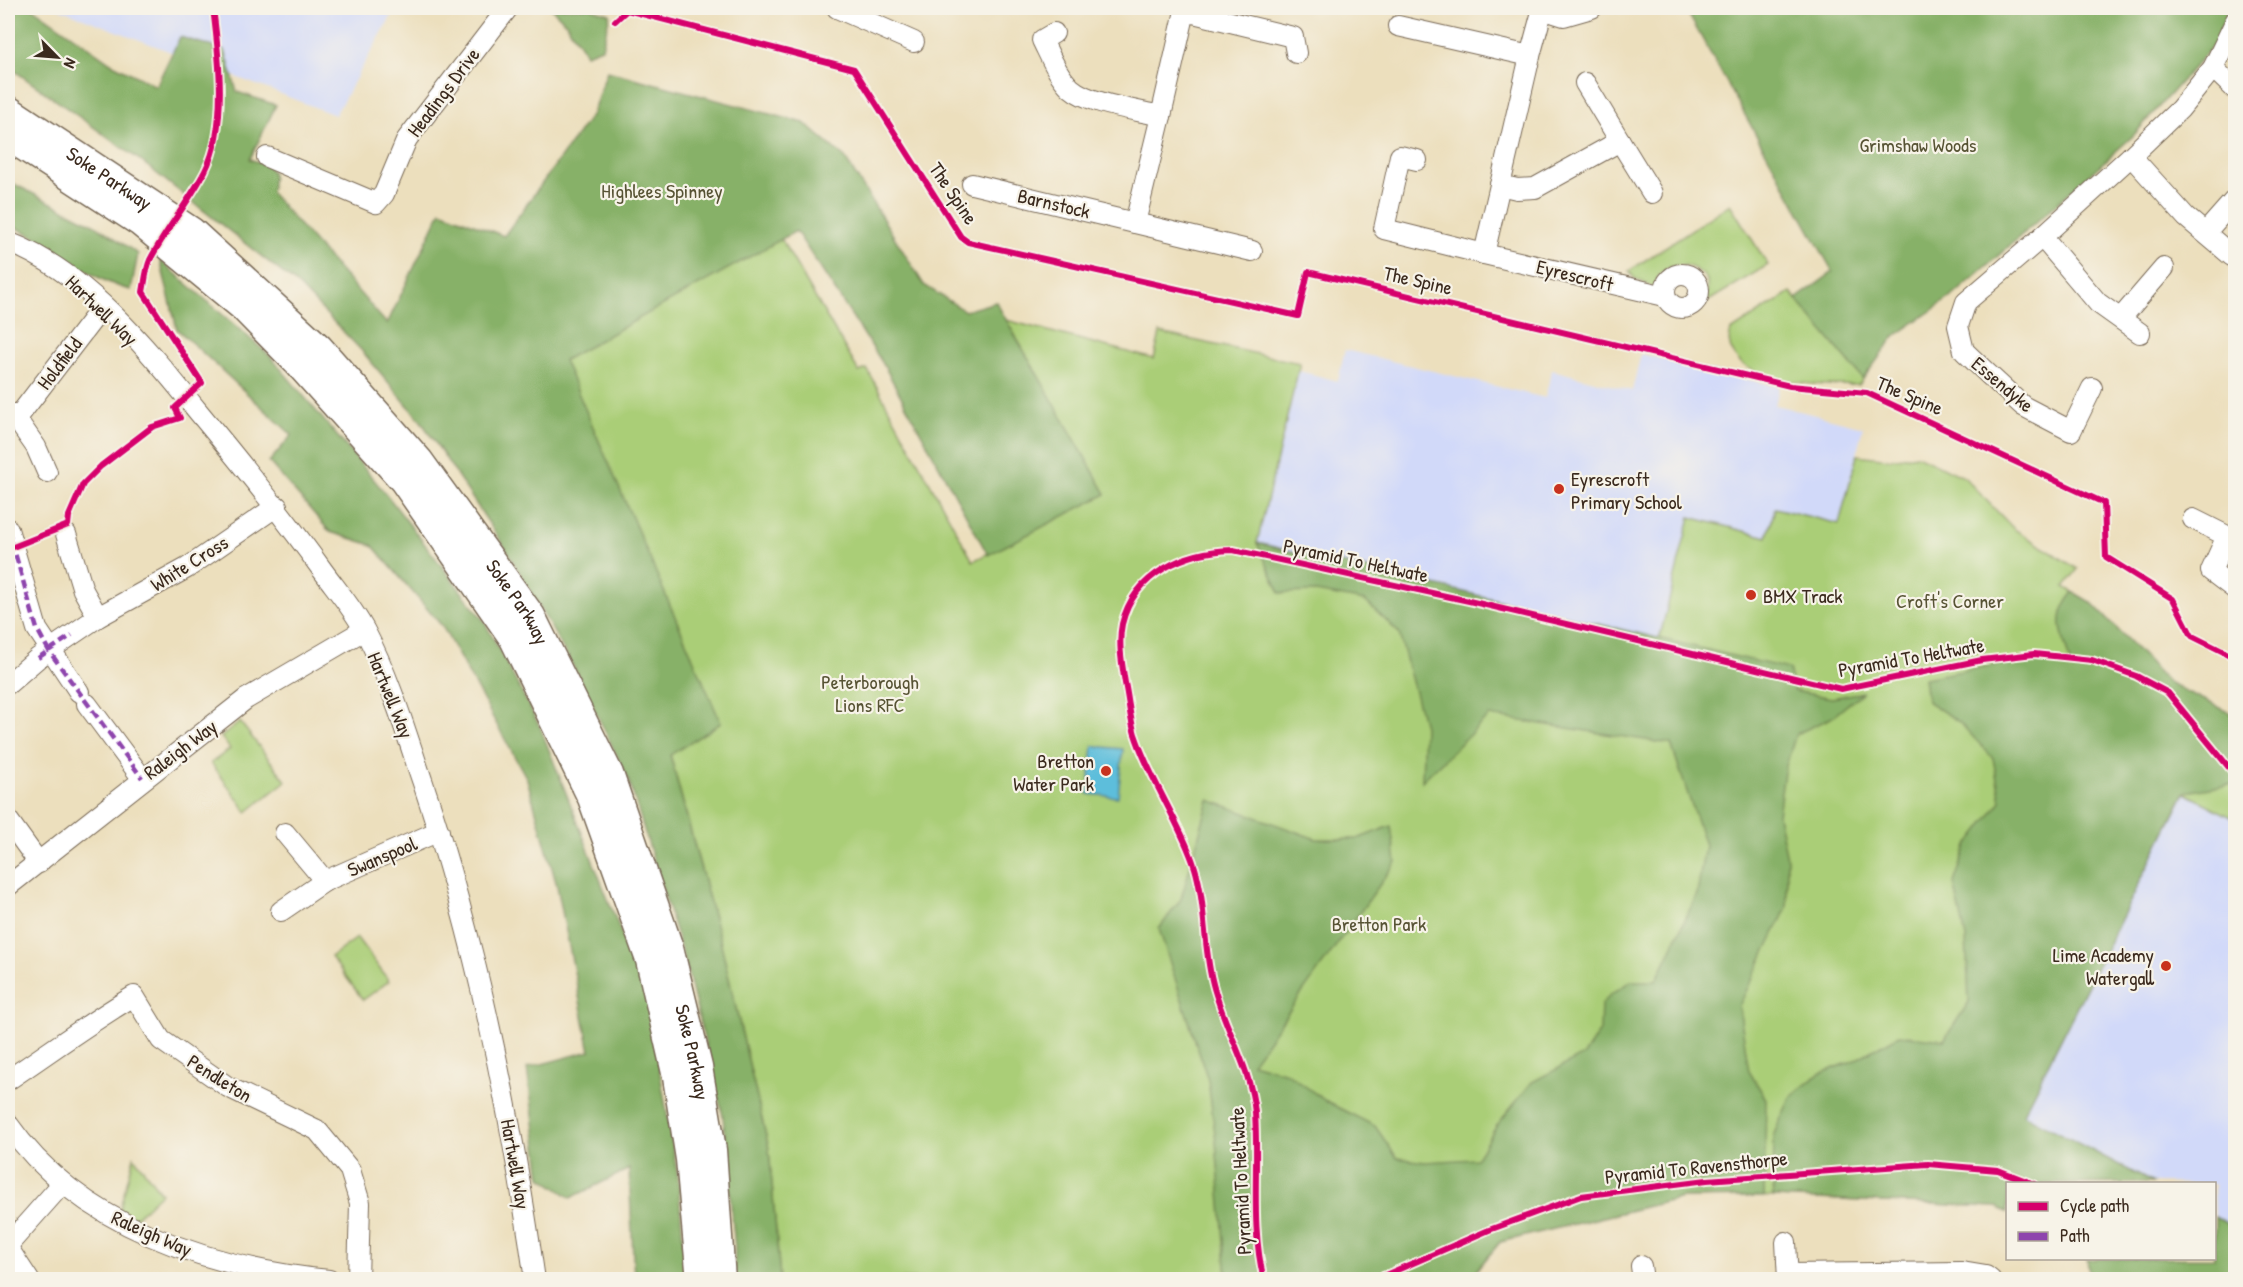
<svg xmlns="http://www.w3.org/2000/svg" width="2243" height="1287" viewBox="0 0 2243 1287" font-family="'Patrick Hand',sans-serif">
	<style>
		.built { fill: #d1d9f9 }
		.green { fill: #aace77; stroke: #727c4a; stroke-width: 1.5 }
		.forest { fill: #87b168; stroke: #616e43; stroke-width: 1.5 }
		.water { fill: #5dbedb; stroke: #4c747c; stroke-width: 1.5 }
		.lines { fill: none; stroke-linecap: round; stroke-linejoin: round }
		.minor-casing { stroke: #796956; stroke-width: 22 }
		.highway-casing { stroke: #796956; stroke-width: 31 }
		.minor { stroke: #fff; stroke-width: 20 }
		.highway { stroke: #fff; stroke-width: 28 }
		.quiet { stroke: #8e44ad; stroke-width: 4.5; stroke-dasharray: 9 4.5; stroke-linecap: butt }
		.cycleway-casing { stroke: #f7f3e8; stroke-width: 10 }
		.cycleway { stroke: #d6006c; stroke-width: 6 }
		.poi-dot { fill: #c8321e; stroke: #f7f3e8; stroke-width: 2 }
		.labels { text-anchor: middle; dominant-baseline: central; stroke-width: 4.5; stroke-linejoin: round; paint-order: stroke }
		.street-label { font-size: 20px; fill: #3b2a1e; stroke: #f7f3e8 }
		.park-label { font-size: 20px; fill: #575334; stroke: #f7f3e8 }
		.poi-label { font-size: 20px; fill: #3b2a1e; stroke: #f7f3e8; text-anchor: start }
	</style>
	<rect width="100%" height="100%" fill="#f7f3e8"/>
	<filter id="ink" filterUnits="userSpaceOnUse"><feTurbulence type="fractalNoise" baseFrequency=".0167" numOctaves="2"/><feDisplacementMap in="SourceGraphic" scale="12" xChannelSelector="R" yChannelSelector="G"/><feConvolveMatrix kernelMatrix="1 2 1 2 8 2 1 2 1" color-interpolation-filters="sRGB"/></filter>
	<filter id="wash" filterUnits="userSpaceOnUse"><feTurbulence type="fractalNoise" baseFrequency=".008" numOctaves="4" result="noise"/><feDisplacementMap in="SourceGraphic" scale="24" xChannelSelector="R" yChannelSelector="G"/><feGaussianBlur stdDeviation="1.35" result="paint"/><feColorMatrix in="noise" values="0 0 0 0 0 0 0 0 0 0 0 0 0 0 0 0 0 1.4 0 .05"/><feComposite in="paint" operator="in"/></filter>
	<g filter="url(#wash)">
		<rect width="100%" height="100%" fill="#ecdfbd"/>
		<g class="built">
			<path d="M57,8H396L335,115Z"/>
			<path d="M1345,350L1545,398L1552,370L1632,391L1641,354L1779,387L1775,405L1863,427L1839,524L1775,508L1768,537L1690,518L1660,640L1257,543L1299,371L1338,381Z"/>
			<path d="M2185,792L2235,819V1228L2215,1216L2214,1184L2153,1183L2023,1114Z"/>
		</g>
		<g class="green">
			<path d="M1730,204L1768,265L1707,302V280C1693,259 1660,259 1654,288L1634,278L1629,271Z"/>
			<path d="M781,239L859,372L867,369L973,561L1106,494L1006,320L1154,359L1160,333L1300,363L1257,543L1659,640L1690,517L1767,537L1775,508L1839,524L1857,455L1890,459L1917,455L1964,477L2014,529L2078,569L2064,587L2092,603L2170,684L2235,715V819L2185,793L2023,1114L2153,1183L2008,1184L2007,1212L1997,1207L1753,1196L1682,1198L1500,1242L1475,1272V1279H780L769,1149L720,940L564,360Z"/>
			<path d="M1791,292L1863,379L1859,385C1826,386 1750,385 1733,353C1729,347 1728,338 1731,331Z"/>
			<path d="M240,722L286,781L247,812L211,763L230,749L221,737Z"/>
			<path d="M357,938L389,981L363,1000L331,957Z"/>
			<path d="M134,1157L161,1193L133,1220L119,1211Z"/>
		</g>
		<g class="forest">
			<path d="M8,8H33L111,63L156,86L180,37L225,50L237,92L276,105L250,159L268,166L273,174L271,193L387,324L441,211L504,236L592,114L607,71L804,123L845,158L924,285L965,311L996,302L1106,494L988,555L882,362L796,231L564,360L721,723L670,755L720,940L769,1149L780,1279H734L735,1248L723,1116L687,969L629,781L577,673L506,549L421,421L362,351L299,286L141,161L8,66Z"/>
			<path d="M551,8H590L610,14L602,48L586,54L566,23Z"/>
			<path d="M1685,8H2228L2216,42L2133,136L1954,295L1895,336L1863,379L1796,299L1833,272Z"/>
			<path d="M8,181L97,226L138,254L131,290C86,280 52,239 8,225Z"/>
			<path d="M160,260L270,356L386,494L484,621L540,727L647,998L678,1177L686,1279H634L629,1169L571,1198L541,1177L527,1068L590,1051L557,886L527,779L442,626L372,545L330,532L269,462L292,435L177,329Z"/>
			<path d="M1257,543L1789,669L1794,691L1832,698L1863,692L1831,718L1796,734L1784,772L1778,815L1787,858V907L1739,1006L1749,1071L1766,1099L1764,1197L1682,1198L1500,1242L1475,1272V1279H1227L1216,1141L1208,1080L1159,929L1181,899L1209,800L1316,839H1357L1391,826L1396,862L1252,1063L1287,1073L1327,1102L1375,1126L1397,1158L1425,1162L1476,1159L1498,1124L1532,1082L1584,1055L1600,1031L1601,1005L1611,994L1631,981H1656L1697,894L1705,845L1671,744L1489,716L1422,781L1424,726L1399,633L1365,601L1316,592L1280,593Z"/>
			<path d="M2073,592L2092,603L2170,684L2235,715V784L2185,792L2023,1114L2153,1183L2008,1184L2007,1212L1997,1207L1773,1197L1774,1134L1791,1096L1819,1074L1853,1061L1899,1035L1944,1040L1969,1002L1966,938L1954,883L1967,846L2001,801L1993,758L1959,722L1927,701L1924,678L2021,660L2070,664C2064,633 2051,621 2073,592Z"/>
			<path d="M2215,1216L2235,1228V1279H2090L2087,1259L2214,1258Z"/>
		</g>
		<path class="water" d="M1093,746L1123,749L1118,797L1088,794Z"/>
	</g>
	<g filter="url(#ink)">
		<g class="lines">
			<defs>
				<g id="minor">
					<path d="M837,8L914,42"/>
					<path d="M1186,8L1185,11L1293,37L1296,53"/>
					<path d="M1542,9L1564,16L1592,8"/>
					<path d="M1398,26L1530,56L1543,8"/>
					<path d="M1054,33L1042,40C1050,56 1058,76 1071,88C1089,104 1137,110 1161,116L1185,11"/>
					<path d="M1530,56L1484,254L1665,296"/>
					<path d="M2213,68L2236,90"/>
					<path d="M1620,141L1652,193"/>
					<path d="M2131,156L2042,237L2098,303L2140,333"/>
					<path d="M267,157L376,203L384,194L407,139L508,8"/>
					<path d="M1417,160L1400,156L1384,229L1484,254"/>
					<path d="M972,184L1135,223L1161,116"/>
					<path d="M1500,185L1517,189L1535,188L1620,141L1585,83"/>
					<path d="M1135,223L1252,251"/>
					<path d="M2206,232L2236,198"/>
					<path d="M2042,237L1966,302L1958,326L1964,351L1987,373L2023,406L2071,431L2092,388"/>
					<path d="M8,242C84,271 146,347 196,409C240,462 283,515 323,571C337,590 354,610 365,631C390,678 406,733 423,783C477,944 511,1112 535,1280"/>
					<path d="M2232,256L2186,217L2131,156L2180,109L2213,68L2236,20"/>
					<circle cx="1682" cy="291" r="17"/>
					<path d="M2121,318L2164,268"/>
					<path d="M13,414L36,447L47,472"/>
					<path d="M8,418L13,414L18,417L103,306"/>
					<path d="M2193,519L2227,536L2211,571L2236,590"/>
					<path d="M8,529L37,629L79,692"/>
					<path d="M66,534L83,590L98,617"/>
					<path d="M8,684L38,658L98,617L187,568L277,506"/>
					<path d="M87,704L142,778"/>
					<path d="M8,820L39,863"/>
					<path d="M285,833L325,881"/>
					<path d="M8,886L246,699L364,630"/>
					<path d="M281,911L325,881L439,831"/>
					<path d="M8,1080C50,1052 90,1022 134,996L161,1040L228,1087L317,1130L350,1170L360,1203L358,1280"/>
					<path d="M8,1124C79,1226 210,1268 329,1280"/>
					<path d="M1786,1242L1788,1280"/>
					<path d="M8,1245L62,1184"/>
					<path d="M8,1248L29,1280"/>
					<path d="M1641,1266L1643,1280"/>
					<path d="M1788,1274L1962,1272L1986,1276L1991,1280"/>
				</g>
				<g id="highway">
					<path id="s1" d="M8,110L192,232L319,348L419,461L531,616L609,774L669,948L698,1067L712,1150L721,1280"/>
					<path d="M8,136L140,222L242,306L299,364L404,481L514,639L592,798L650,960L677,1077L690,1159L701,1280"/>
				</g>
			</defs>
			<use href="#minor" class="minor-casing"/>
			<use href="#highway" class="highway-casing"/>
			<use href="#minor" class="minor"/>
			<use href="#highway" class="highway"/>
			<g class="quiet">
				<path d="M8,529L37,629L49,651L142,778"/>
				<path d="M38,658L72,635"/>
			</g>
			<defs>
				<g id="cycleway">
					<path d="M615,21L627,10L854,69L961,237L968,242L1298,316L1308,272L1790,386L1867,393L2104,503L2106,557L2173,599L2192,636L2236,658"/>
					<path d="M8,549L68,525L69,516L83,484L101,466L152,427L180,418L175,408L202,383L143,292C145,282 146,269 150,260C166,229 189,202 205,171C228,126 219,55 213,8"/>
					<path d="M1264,1280C1250,1225 1259,1168 1255,1113C1251,1066 1222,1025 1212,980C1203,943 1206,904 1195,868C1182,826 1152,783 1137,740C1130,723 1129,701 1125,683C1122,664 1118,643 1122,624C1134,573 1186,551 1233,550L1469,601L1841,689L1982,660L2034,654L2092,660L2136,676L2168,693L2236,776"/>
					<path d="M1374,1280L1489,1230L1581,1196L1707,1180L1928,1164L1998,1170L2034,1184"/>
				</g>
			</defs>
			<use href="#cycleway" class="cycleway-casing"/>
			<use href="#cycleway" class="cycleway"/>
		</g>
	</g>
	<g class="poi-dot">
		<circle cx="1559" cy="489" r="6"/>
		<circle cx="1751" cy="595" r="6"/>
		<circle cx="1106" cy="771" r="6"/>
		<circle cx="2166" cy="966" r="6"/>
	</g>
	<g class="labels">
		<g class="street-label">
			<text transform="translate(443 92) rotate(-53)">Headings Drive</text>
			<text stroke="none"><textPath href="#s1" startOffset="122">Soke Parkway</textPath></text>
			<text transform="translate(954 193) rotate(56)">The Spine</text>
			<text transform="translate(1054 203) rotate(13)">Barnstock</text>
			<text transform="translate(1575 275) rotate(14)">Eyrescroft</text>
			<text transform="translate(1418 280) rotate(13)">The Spine</text>
			<text transform="translate(102 310) rotate(44)">Hartwell Way</text>
			<text transform="translate(59 363) rotate(-53)">Holdfield</text>
			<text transform="translate(2003 384) rotate(40)">Essendyke</text>
			<text transform="translate(1910 395) rotate(23)">The Spine</text>
			<text transform="translate(1356 560) rotate(12)">Pyramid To Heltwate</text>
			<text transform="translate(189 563) rotate(-32)">White Cross</text>
			<text stroke="none"><textPath href="#s1" startOffset="716">Soke Parkway</textPath></text>
			<text transform="translate(1911 657) rotate(-10)">Pyramid To Heltwate</text>
			<text transform="translate(391 695) rotate(68)">Hartwell Way</text>
			<text transform="translate(180 749) rotate(-37)">Raleigh Way</text>
			<text transform="translate(382 856) rotate(-23)">Swanspool</text>
			<text stroke="none"><textPath href="#s1" startOffset="1202">Soke Parkway</textPath></text>
			<text transform="translate(220 1078) rotate(32)">Pendleton</text>
			<text transform="translate(516 1164) rotate(80)">Hartwell Way</text>
			<text transform="translate(1696 1167) rotate(-6)">Pyramid To Ravensthorpe</text>
			<text transform="translate(1240 1181) rotate(-93)">Pyramid To Heltwate</text>
			<text transform="translate(152 1233) rotate(24)">Raleigh Way</text>
		</g>
		<g class="park-label">
			<text x="1918" y="144">Grimshaw Woods</text>
			<text x="662" y="190">Highlees Spinney</text>
			<text x="1950" y="600">Croft's Corner</text>
			<text x="870" y="681">Peterborough<tspan x="870" dy="23">Lions RFC</tspan></text>
			<text x="1379" y="923">Bretton Park</text>
		</g>
		<g class="poi-label">
			<text x="1571" y="478">Eyrescroft<tspan x="1571" dy="23">Primary School</tspan></text>
			<text x="1763" y="595">BMX Track</text>
			<text x="1094" y="760" text-anchor="end">Bretton<tspan x="1094" dy="23">Water Park</tspan></text>
			<text x="2154" y="954" text-anchor="end">Lime Academy<tspan x="2154" dy="23">Watergall</tspan></text>
		</g>
	</g>
	<rect width="2243" height="1287" fill="none" stroke="#f7f3e8" stroke-width="30"/>
	<rect x="2006" y="1182" width="210" height="78" fill="#f7f3e8" stroke="#aca397" stroke-width="1.5"/>
	<rect x="2018" y="1202" width="30" height="9" fill="#d6006c" stroke="#aca397" stroke-width="1.5"/>
	<text x="2060" y="1212" font-size="18" fill="#3b2a1e">Cycle path</text>
	<rect x="2018" y="1232" width="30" height="9" fill="#8e44ad" stroke="#aca397" stroke-width="1.5"/>
	<text x="2060" y="1242" font-size="18" fill="#3b2a1e">Path</text>
	<g transform="translate(57 57) rotate(115)" stroke="#f7f3e8" stroke-width="4.5" paint-order="stroke">
	<path d="M0-4.5L10 22L0 15L-10 22Z" fill="#3b2a1e"/>
	<text y="-9" font-size="16" font-weight="bold" text-anchor="middle" fill="#3b2a1e">N</text>
	</g>
</svg>
